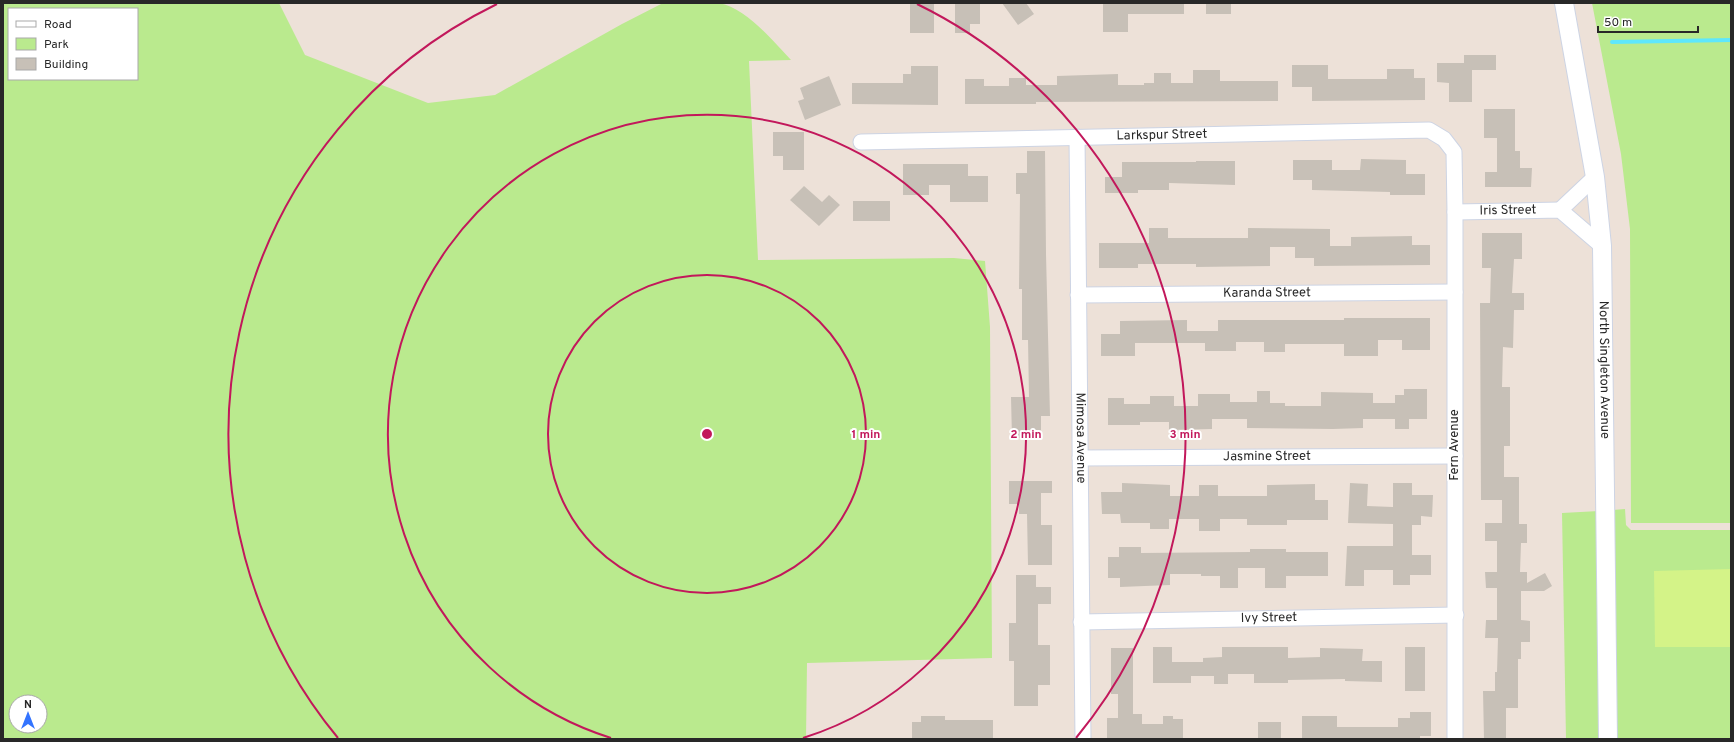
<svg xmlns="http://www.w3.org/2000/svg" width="1734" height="742" viewBox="0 0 1734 742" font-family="Overpass,sans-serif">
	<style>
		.green { fill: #baea8e; fill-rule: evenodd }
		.pitch { fill: #d4f388 }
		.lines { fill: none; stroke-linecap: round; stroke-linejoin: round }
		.stream { stroke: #5ee7fc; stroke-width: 4 }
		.building { fill: #c7c0b7 }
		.minor-casing { stroke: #cdd4e4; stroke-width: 17 }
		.tertiary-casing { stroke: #cdd4e4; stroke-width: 20 }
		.minor { stroke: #fff; stroke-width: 15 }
		.tertiary { stroke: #fff; stroke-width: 18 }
		.ring { fill: none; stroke: #c2185b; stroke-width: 2 }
		.labels { text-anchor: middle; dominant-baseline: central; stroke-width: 4; stroke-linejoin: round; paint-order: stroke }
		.street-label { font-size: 13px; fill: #282828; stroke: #fff }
		.centre { fill: #c2185b; stroke: #fff; stroke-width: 2 }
		.ring-label { font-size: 12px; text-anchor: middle; font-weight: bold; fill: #c2185b; stroke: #fff; stroke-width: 4; stroke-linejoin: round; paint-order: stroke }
	</style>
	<rect width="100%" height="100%" fill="#ede1d8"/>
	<g class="green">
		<path d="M3,3H279L305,55L428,103L495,95L622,24L663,3H719C746,8 773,41 791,60L749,61L758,260L954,258L985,261L990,327L992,658L807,663L806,739H3ZM9,9H137V79H9ZM16,702H40V726H16Z"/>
		<path d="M1592,3H1731V523H1631L1630,229L1621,154Z"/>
		<path d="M1625,509L1626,525L1631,530H1731V739H1615L1613,510Z"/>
		<path d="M1599,511L1601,739H1566L1562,513Z"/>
	</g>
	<path class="pitch" d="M1731,569V647H1655L1654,571Z"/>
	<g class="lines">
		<path class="stream" d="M1612,42L1731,40"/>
	</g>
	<g class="building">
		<rect x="910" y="3" width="24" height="30"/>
		<path d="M955,3H980V24H970V33H955Z"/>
		<path d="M1002,3H1026L1034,14L1018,25Z"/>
		<path d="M1103,3H1184V14H1128V32H1103Z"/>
		<rect x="1206" y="3" width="25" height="11"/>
		<path d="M1464,55H1496V70H1472V102H1449V83L1437,82V63H1464Z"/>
		<path d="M1292,65H1328V79H1387V69H1414V78H1425V100L1312,101V87H1292Z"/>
		<path d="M911,66H938V105L852,104V83H903V74H911Z"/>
		<path d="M1193,70H1220V81H1278V101L1036,102V104H965V79H984V86H1009V78H1026V85H1057V76L1118,74V85H1144V83H1154V73H1171V83H1193Z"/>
		<path d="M829,76L841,105L805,120L798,101L804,99L800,88Z"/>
		<path d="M1484,109H1515V151H1520V168H1532L1531,187H1485V172H1497V138H1484Z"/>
		<path d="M773,132H804V170H783V156H773Z"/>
		<path d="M1027,151H1045L1046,254L1050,416H1041V438H1012L1011,397H1029L1028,340H1022V289H1019L1020,194H1016V173H1027Z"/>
		<path d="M1361,159L1406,160V174H1425V195H1390V192L1312,190V180H1293V160H1332V170H1360Z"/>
		<path d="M1196,161H1235V185L1169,183V190H1138V193H1105V177H1122V162H1196Z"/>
		<path d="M903,164H968V176H988V202H950V185H929V195H903Z"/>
		<path d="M804,186L822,202L829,195L840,205L819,226L790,200Z"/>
		<rect x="853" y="201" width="37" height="20"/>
		<path d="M1149,228H1168V238H1248V228L1330,229V246H1351V237L1412,236V245H1430V265L1314,266V258H1295V247H1270V266L1196,267V264H1138V268H1099V243H1149Z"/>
		<path d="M1482,233H1522V259H1514L1512,293H1524V310H1514L1513,348L1503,347L1502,387H1510V446H1504V477H1519V524H1527V543H1521L1520,572H1527V583L1545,573L1552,586L1544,591H1521V620L1530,621V642H1521V659H1518V708H1506V739H1484L1483,691H1495V672H1497L1498,638H1485L1486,620H1497V588H1486L1485,572H1497V541H1485V523H1502V500H1481L1480,303H1490L1491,268H1482Z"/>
		<path d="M1344,318H1430V350H1402V340H1378V356H1344V344H1285V352H1264V342H1236V351H1205V343H1135V356H1101V334H1120V321L1187,320V331H1218V320H1344Z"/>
		<path d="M1404,389H1427V419H1409V429H1395V419H1363V428L1333,429L1247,428V419H1212V429L1169,430V422H1140V425H1108V398H1124V404H1150V396H1174V406H1198V394H1230V402H1257V391H1270V403H1285V406H1321V392L1373,393V403H1395V395H1404Z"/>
		<path d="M1009,481H1052V493H1041V525H1052V565H1028L1027,514H1019V504H1009Z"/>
		<path d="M1122,483L1170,485V496H1199V485H1218V496H1267V485L1315,484V500H1328V520H1287V525H1247V519H1220V531H1199V519H1169V529H1150V523H1121L1120,514H1102L1101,492H1122Z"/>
		<path d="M1350,483L1368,484L1367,506L1393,507V483H1412V495H1433L1432,517L1421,516V525H1412V555H1431V575H1410V585H1393V570H1364V586H1345L1347,546H1393V524L1348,523Z"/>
		<path d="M1119,547H1141V553L1250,552V549H1286V552H1328V576H1286V588H1265V568H1238V588H1220V576H1201V574H1170V585L1120,587V578H1108V557H1119Z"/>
		<path d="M1016,575H1036V587H1051V604H1038V645H1050V685H1038V706H1014V661H1009V623H1016Z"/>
		<path d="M1153,647H1172V662H1203V658L1222,657V647H1288V658L1320,657V648L1363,649L1362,661H1382V682L1345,681V679L1288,680V683H1254V674H1228V684H1214V676H1191V683H1153Z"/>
		<rect x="1405" y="647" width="20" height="44"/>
		<path d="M1111,648H1133V714H1142V724H1163V716H1173V719H1183V739H1107V718H1118V694H1111Z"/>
		<path d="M1410,712H1431V736H1420V739L1302,738V716H1337V727H1398V718H1410Z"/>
		<path d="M921,716H945V720H993V739H912V722H921Z"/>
		<rect x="1258" y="722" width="23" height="17"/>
	</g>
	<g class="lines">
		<defs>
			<g id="minor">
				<path id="s1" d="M1077,137L1083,739"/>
				<path id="s2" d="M861,142L1429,130L1444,139L1454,152L1455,212V739"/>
				<path d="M1560,210L1595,177"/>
				<path id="s3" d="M1455,212L1560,210L1602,246"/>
				<path id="s4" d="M1078,295L1455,292"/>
				<path id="s5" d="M1080,458L1455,456"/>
				<path id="s6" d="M1081,622L1456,615"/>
			</g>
			<g id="tertiary">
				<path id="s7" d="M1564,3L1595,177L1602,246L1608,739"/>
			</g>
		</defs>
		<use href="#minor" class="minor-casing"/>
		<use href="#tertiary" class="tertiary-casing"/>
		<use href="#minor" class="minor"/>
		<use href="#tertiary" class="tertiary"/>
	</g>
	<g class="ring">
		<circle cx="707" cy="434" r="159"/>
		<path d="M611 738A319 319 0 1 1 803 738"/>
		<path d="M338 738A478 478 0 0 1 497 4M917 4A478 478 0 0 1 1076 738"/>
	</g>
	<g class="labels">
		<g class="street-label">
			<text stroke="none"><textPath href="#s2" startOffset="301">Larkspur Street</textPath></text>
			<text stroke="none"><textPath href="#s3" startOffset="53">Iris Street</textPath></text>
			<text stroke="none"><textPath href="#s4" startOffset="189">Karanda Street</textPath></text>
			<text stroke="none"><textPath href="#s7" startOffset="370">North Singleton Avenue</textPath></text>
			<text stroke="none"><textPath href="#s1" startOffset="301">Mimosa Avenue</textPath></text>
			<text transform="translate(1455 445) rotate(-90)">Fern Avenue</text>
			<text stroke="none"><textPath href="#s5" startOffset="187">Jasmine Street</textPath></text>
			<text stroke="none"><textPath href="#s6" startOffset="188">Ivy Street</textPath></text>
		</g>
	</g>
	<circle cx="707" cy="434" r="6" class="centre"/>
	<g class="ring-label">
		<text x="866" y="438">1 min</text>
		<text x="1026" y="438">2 min</text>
		<text x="1185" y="438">3 min</text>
	</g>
	<rect width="1734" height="742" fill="none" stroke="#282828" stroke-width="8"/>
	<rect x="8" y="8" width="130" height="72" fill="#ffffff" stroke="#a9a9a9"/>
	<rect x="16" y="21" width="20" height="6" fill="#ffffff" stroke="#a9a9a9"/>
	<text x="44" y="28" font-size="12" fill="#282828">Road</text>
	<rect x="16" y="38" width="20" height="12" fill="#baea8e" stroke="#a9a9a9"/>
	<text x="44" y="48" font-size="12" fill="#282828">Park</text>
	<rect x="16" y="58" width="20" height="12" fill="#c7c0b7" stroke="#a9a9a9"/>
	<text x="44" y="68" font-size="12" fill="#282828">Building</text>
	<g transform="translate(28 714)"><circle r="19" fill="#ffffff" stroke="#a9a9a9"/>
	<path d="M0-3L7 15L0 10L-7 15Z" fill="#3374ff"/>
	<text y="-6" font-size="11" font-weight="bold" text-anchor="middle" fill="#282828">N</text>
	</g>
	<path d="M1598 26v6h100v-6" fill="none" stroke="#282828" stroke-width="2"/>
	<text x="1604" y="26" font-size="12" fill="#282828" stroke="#ffffff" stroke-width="3" paint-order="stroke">50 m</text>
</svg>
